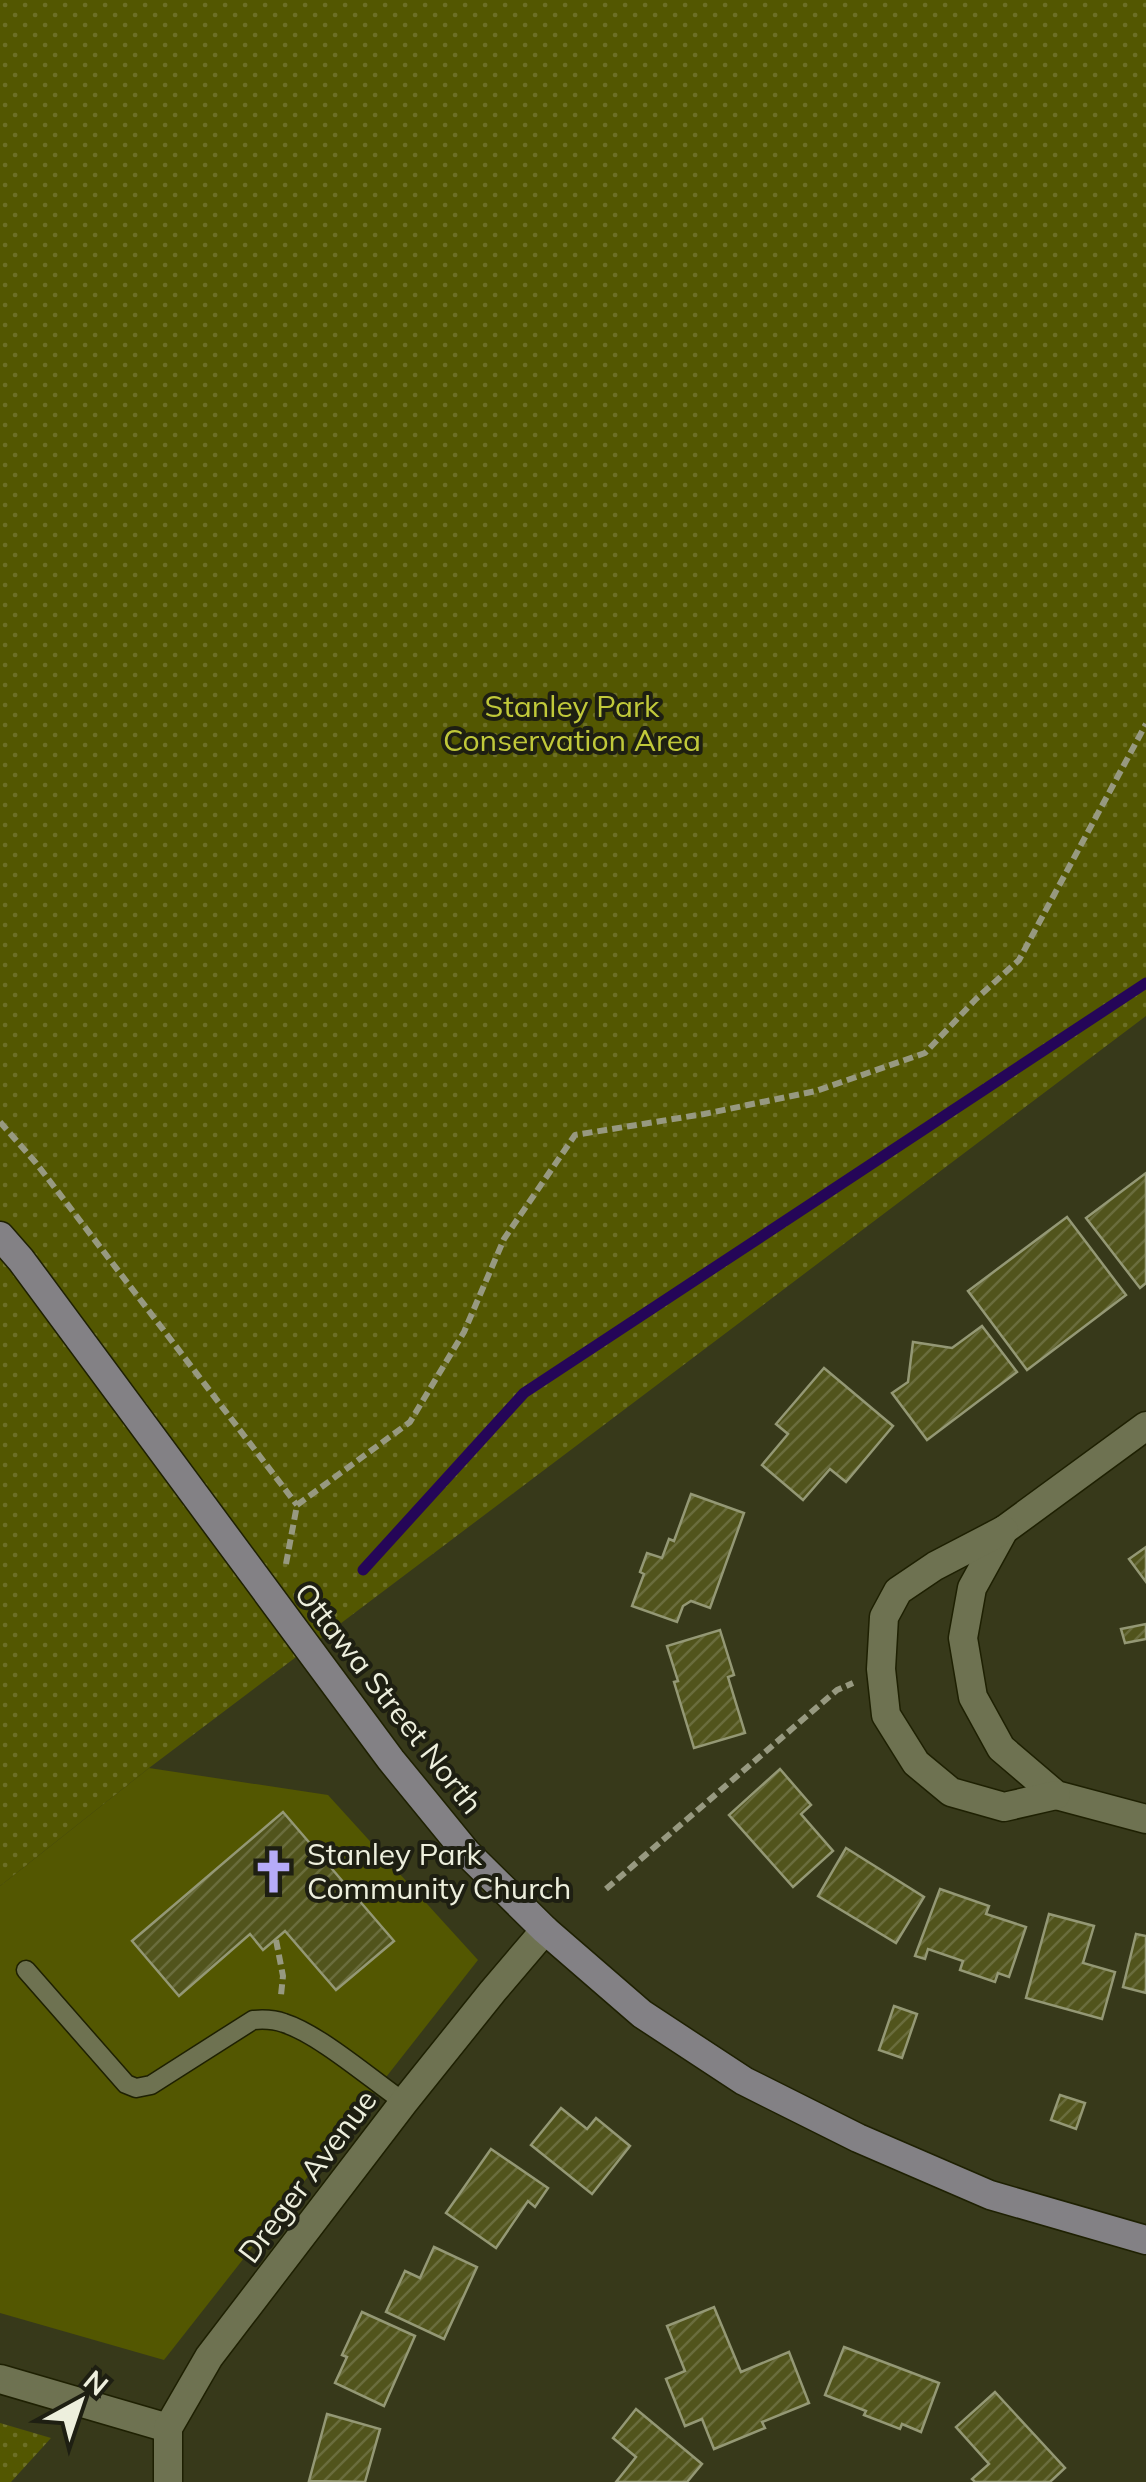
<svg xmlns="http://www.w3.org/2000/svg" width="1146" height="2482" viewBox="0 0 1146 2482" font-family="Mulish,sans-serif">
	<style>
		.grass { fill: #535701 }
		.park { fill: url(#park-dots) }
		.lines { fill: none; stroke-linecap: round; stroke-linejoin: round }
		.stream { stroke: #250658; stroke-width: 11 }
		.building { fill: url(#building-hatch); stroke: #949875; stroke-width: 2.5 }
		.service-casing { stroke: #1e2002; stroke-width: 21 }
		.minor-casing { stroke: #1e2002; stroke-width: 31 }
		.secondary-casing { stroke: #1e2002; stroke-width: 31 }
		.path { stroke: #979980; stroke-width: 6; stroke-dasharray: 10 5; stroke-linecap: butt }
		.service { stroke: #6e7251; stroke-width: 18 }
		.minor { stroke: #6e7251; stroke-width: 28 }
		.secondary { stroke: #838185; stroke-width: 28 }
		.labels { text-anchor: middle; dominant-baseline: central; stroke-width: 8; stroke-linejoin: round; paint-order: stroke }
		.park-label { font-size: 30px; fill: #c1c93a; stroke: #1e1f12 }
		.street-label { font-size: 30px; fill: #edefdd; stroke: #1e1f12 }
		.poi-label { font-size: 30px; fill: #edefdd; stroke: #1e1f12; text-anchor: start }
	</style>
	<defs>
		<pattern id="park-dots" width="8" height="8" patternUnits="userSpaceOnUse" patternTransform="scale(2.5)"><rect width="8" height="8" fill="#535701"/><path d="M2 2h.1M6 6h.1" fill="none" stroke="#6c6f26" stroke-width="1.8" stroke-linecap="round"/></pattern>
		<pattern id="building-hatch" width="6" height="6" patternUnits="userSpaceOnUse" patternTransform="scale(2.5)"><rect width="6" height="6" fill="#51541c"/><path d="M-1 1l2-2M0 6l6-6M5 7l2-2" fill="none" stroke="#6a6d3d"/></pattern>
	</defs>
	<rect width="100%" height="100%" fill="#37391a"/>
	<path class="grass" d="M149,1768L328,1795L478,1960L164,2360L0,2313V1886Z"/>
	<g class="park">
		<path d="M0,0H1146V1016L149,1768L0,1886Z"/>
		<path d="M0,2423L51,2438L11,2482H0Z"/>
	</g>
	<g class="lines">
		<path class="stream" d="M363,1570L524,1393L1146,983"/>
	</g>
	<g class="building">
		<path d="M1146,1173V1283L1140,1288L1086,1218Z"/>
		<path d="M1067,1217L1126,1295L1027,1370L968,1291Z"/>
		<path d="M982,1326L1017,1372L927,1440L892,1393L908,1382L913,1342L952,1348Z"/>
		<path d="M824,1368L893,1426L846,1482L830,1469L803,1500L762,1465L788,1434L776,1424Z"/>
		<path d="M691,1494L744,1513L710,1608L691,1601L683,1606L677,1622L632,1606L644,1574L640,1572L647,1553L662,1558L669,1539L674,1541Z"/>
		<path d="M1146,1547V1582L1129,1559Z"/>
		<path d="M1146,1624V1639L1125,1643L1121,1629Z"/>
		<path d="M720,1630L734,1675L728,1677L745,1733L694,1748L674,1682L678,1681L667,1646Z"/>
		<path d="M780,1769L811,1805L801,1814L833,1851L793,1887L729,1815Z"/>
		<path d="M283,1812L394,1941L336,1990L285,1931L263,1950L250,1934L179,1996L132,1941Z"/>
		<path d="M846,1848L924,1897L896,1943L818,1896Z"/>
		<path d="M940,1889L989,1906L986,1914L1026,1927L1009,1977L998,1973L995,1982L960,1970L963,1961L928,1949L925,1959L915,1956Z"/>
		<path d="M1049,1914L1094,1926L1083,1963L1115,1972L1102,2019L1026,1998Z"/>
		<path d="M1136,1934L1146,1936V1993L1123,1987Z"/>
		<path d="M894,2006L917,2014L902,2058L879,2050Z"/>
		<path d="M1060,2095L1085,2103L1076,2129L1051,2120Z"/>
		<path d="M561,2108L587,2129L596,2118L630,2146L592,2194L531,2145Z"/>
		<path d="M491,2149L548,2188L535,2207L528,2201L496,2248L446,2213Z"/>
		<path d="M434,2247L477,2267L444,2339L386,2312L405,2271L420,2278Z"/>
		<path d="M714,2307L741,2372L789,2352L809,2403L762,2422L765,2428L714,2449L702,2419L685,2426L666,2379L685,2371L667,2326Z"/>
		<path d="M362,2312L415,2336L384,2406L335,2383L347,2357L342,2355Z"/>
		<path d="M844,2347L939,2383L921,2432L902,2424L900,2429L864,2415L866,2411L825,2395Z"/>
		<path d="M995,2392L1065,2468L1050,2482H975L972,2479L989,2464L956,2427Z"/>
		<path d="M636,2409L702,2464L687,2482H616L636,2457L613,2438Z"/>
		<path d="M327,2414L380,2429L365,2482L309,2481Z"/>
	</g>
	<g class="lines">
		<defs>
			<path id="service" d="M26,1970L126,2084L136,2088L151,2085L253,2020C264,2019 273,2019 284,2023C319,2034 372,2080 404,2102"/>
			<g id="minor">
				<path d="M1146,1426L1004,1530L972,1588L963,1638L973,1697L1001,1748L1056,1795L1146,1819"/>
				<path d="M1004,1530L935,1566L898,1591L884,1617L881,1669L886,1715L916,1763L951,1792L1004,1807L1056,1795"/>
				<path d="M0,2379L168,2428"/>
				<path d="M168,2482V2428L209,2357L404,2102L493,1991L545,1930"/>
			</g>
			<path id="secondary" d="M0,1236L21,1260L391,1760L467,1853L545,1930L642,2014L744,2081L858,2138L990,2195L1146,2240"/>
		</defs>
		<use href="#service" class="service-casing"/>
		<use href="#minor" class="minor-casing"/>
		<use href="#secondary" class="secondary-casing"/>
		<g class="path">
			<path d="M0,1122L36,1163L297,1505"/>
			<path d="M286,1564L297,1505L410,1422L464,1332L504,1239L575,1135L704,1114L816,1091L925,1053L976,999L1019,960L1146,724"/>
			<path d="M606,1889L837,1690L853,1683"/>
			<path d="M276,1940L283,1976L281,1995"/>
		</g>
		<use href="#service" class="service"/>
		<use href="#minor" class="minor"/>
		<use href="#secondary" class="secondary"/>
	</g>
	<defs>
		<symbol id="church-bare" viewBox="-9 -9 18 18"><path d="M-1.2-6h2.4v3.5h3.3v2.4h-3.3V6h-2.4V-.1h-3.3v-2.4h3.3Z" fill="#b6abf8" stroke="#1e1f12" stroke-width="2.5" paint-order="stroke"/></symbol>
	</defs>
	<g fill-rule="evenodd">
		<use href="#church-bare" x="242" y="1840" width="63" height="63"/>
	</g>
	<g class="labels">
		<g class="park-label">
			<text x="572" y="706">Stanley Park<tspan x="572" dy="34">Conservation Area</tspan></text>
		</g>
		<g class="street-label">
			<text transform="translate(389 1698) rotate(52)">Ottawa Street North</text>
			<text transform="translate(307 2176) rotate(-53)">Dreger Avenue</text>
		</g>
		<g class="poi-label">
			<text x="307" y="1854">Stanley Park<tspan x="307" dy="34">Community Church</tspan></text>
		</g>
	</g>
	<g transform="translate(80 2402) rotate(40)" stroke="#1e1f12" stroke-width="8" paint-order="stroke">
	<path d="M0-8L18 38L0 25L-18 38Z" fill="#edefdd"/>
	<text y="-15" font-size="28" font-weight="bold" text-anchor="middle" fill="#edefdd">N</text>
	</g>
</svg>
